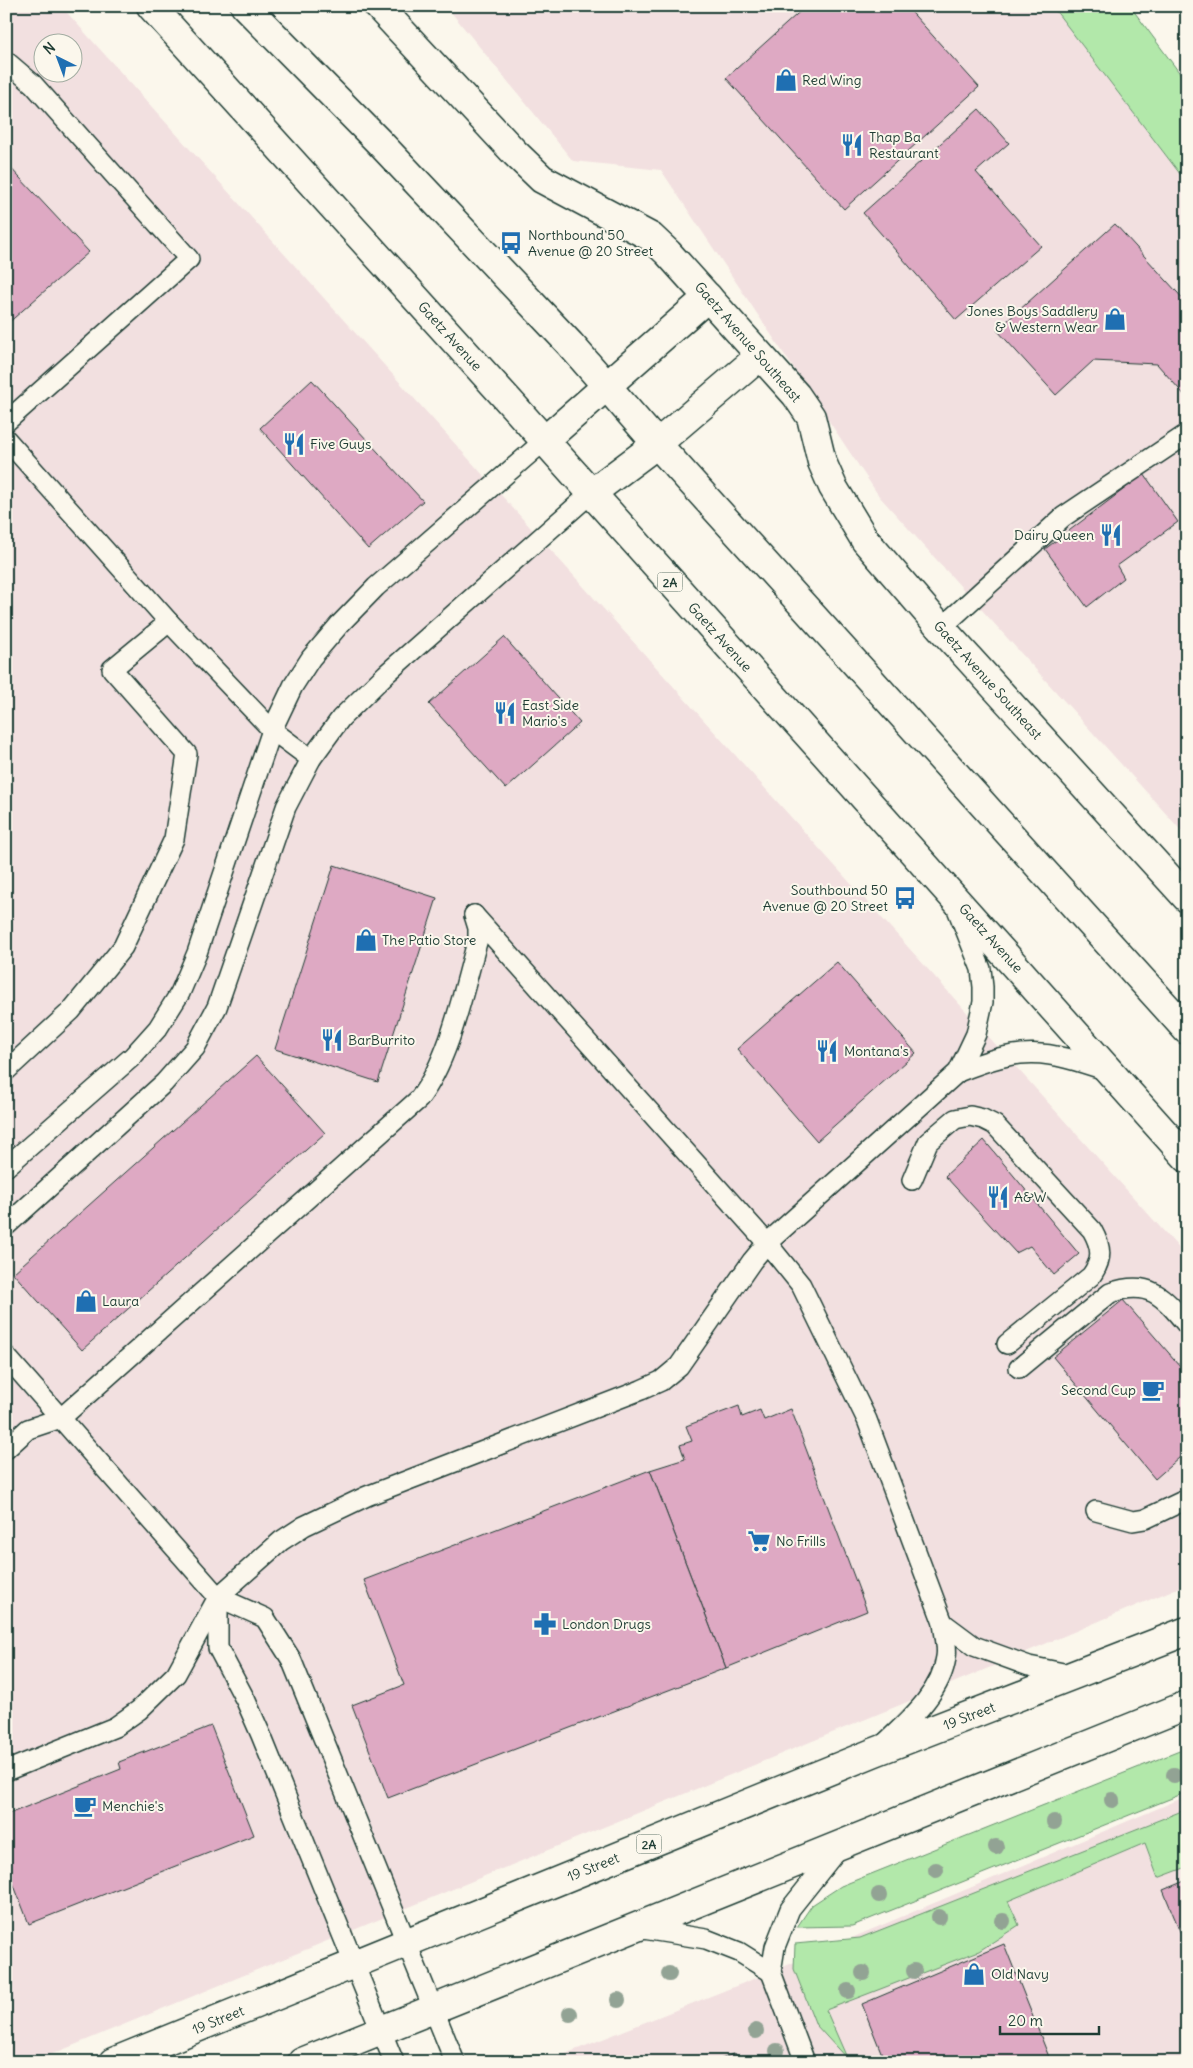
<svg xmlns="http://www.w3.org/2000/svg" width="1193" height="2068" viewBox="0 0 1193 2068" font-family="Delius,sans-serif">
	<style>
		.built { fill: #f2e0e0; fill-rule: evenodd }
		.green { fill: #b2e8aa; stroke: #68926f }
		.building { fill: #dea9c3; stroke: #1f3d34 }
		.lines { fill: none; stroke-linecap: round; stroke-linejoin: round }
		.lane-casing { stroke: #1f3d34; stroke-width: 22 }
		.street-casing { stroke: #1f3d34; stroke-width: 31 }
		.primary-casing { stroke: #1f3d34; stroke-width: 31 }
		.lane { stroke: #fbf7ec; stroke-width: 19 }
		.street { stroke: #fbf7ec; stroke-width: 28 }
		.primary { stroke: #fbf7ec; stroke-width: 28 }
		.tree { fill: #92a394 }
		.labels { text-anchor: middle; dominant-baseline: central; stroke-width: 4; stroke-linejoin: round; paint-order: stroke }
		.shield { fill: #fbf7ec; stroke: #61756b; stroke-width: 1 }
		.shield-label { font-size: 12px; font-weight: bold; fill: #1f3d34 }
		.poi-label { font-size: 14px; fill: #1f3d34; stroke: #fbf7ec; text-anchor: start }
		.street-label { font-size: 14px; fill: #1f3d34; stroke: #fbf7ec }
	</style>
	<rect width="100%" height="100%" fill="#fbf7ec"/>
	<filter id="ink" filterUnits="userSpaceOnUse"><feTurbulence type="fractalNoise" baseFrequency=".02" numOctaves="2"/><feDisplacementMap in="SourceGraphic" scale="10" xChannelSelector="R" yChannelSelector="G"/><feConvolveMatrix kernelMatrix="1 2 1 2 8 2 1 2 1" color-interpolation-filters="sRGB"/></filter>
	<g filter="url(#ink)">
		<g class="built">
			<path d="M6,6H61L1187,1257V1584L934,1691L33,2062H6ZM42,42H72V72H42Z"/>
			<path d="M446,6H1052L1187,183V837L879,496L661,170L573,161Z"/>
			<path d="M1187,1796V2062H545L771,1972Z"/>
		</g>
		<g class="green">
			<path d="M1052,6H1130L1187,83V183Z"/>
			<path d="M1187,1748V1792L852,1926L797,1927L812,1905L841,1886Z"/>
			<path d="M1187,1809V1867L1158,1878L1145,1843L1008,1901L1019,1925L979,1951L826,2010L848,2060L816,2025L794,1969L795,1944L860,1938Z"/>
		</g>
		<g class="building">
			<path d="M551,6H617L613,10Z"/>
			<path d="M806,6H906L979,87L844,209L726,78Z"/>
			<path d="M979,109L1009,143L976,172L1041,246L956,320L863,213Z"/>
			<path d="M6,163L89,252L6,325Z"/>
			<path d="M1115,224L1187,303V398L1157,364L1093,361L1056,395L997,330Z"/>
			<path d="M312,380L423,501L368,549L260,428Z"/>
			<path d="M1144,474L1178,522L1117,566L1124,578L1087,607L1045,549Z"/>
			<path d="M504,637L580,723L506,789L429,704Z"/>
			<path d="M334,865L437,898L378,1082L275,1049Z"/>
			<path d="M837,962L916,1053L817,1141L737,1049Z"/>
			<path d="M256,1056L325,1133L82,1350L13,1273Z"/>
			<path d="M984,1140L1079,1254L1054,1275L1030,1246L1016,1253L945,1176Z"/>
			<path d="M1123,1300L1187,1374V1451L1155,1479L1053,1357Z"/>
			<path d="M739,1406L742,1417L760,1410L764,1420L791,1409L867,1611L726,1668L650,1470L685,1459L680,1445L692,1441L686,1426Z"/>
			<path d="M650,1470L726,1668L388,1798L352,1705L404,1685L364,1580Z"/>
			<path d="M211,1726L254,1835L29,1924L6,1865V1815L121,1769L119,1762Z"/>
			<path d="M1187,1880V1948L1163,1890Z"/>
			<path d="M1004,1944L1051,2062H885L862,2004Z"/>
			<path d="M735,2053L739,2062H715Z"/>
		</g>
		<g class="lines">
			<defs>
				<g id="lane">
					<path d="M6,61L33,84L189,259L6,422"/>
					<path d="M6,439L169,622L272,730L311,759"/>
					<path d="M941,628L1063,517L1187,434"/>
					<path d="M474,915L767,1243L801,1285L867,1420L943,1623C944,1633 948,1647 946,1657C942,1692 908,1721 884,1744"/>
					<path d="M6,1071L71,1011L123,947L174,839L187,754L112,669L169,622"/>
					<path d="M958,1072C1023,1046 1043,1049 1108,1071"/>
					<path d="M6,1167L132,1057L158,1028L180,993L197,953L272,730L293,686L311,658L340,624L376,587L544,441"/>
					<path d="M912,1180L928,1142L955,1119L970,1116L983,1119L995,1125L1092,1230C1102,1248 1103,1259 1091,1276L1007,1344"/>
					<path d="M6,1226L164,1083L195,1048L217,1007L286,807L311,759L341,718L386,674L590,494"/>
					<path d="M6,1356L218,1597L265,1618L291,1659L455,2062"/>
					<path d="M1019,1368L1110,1293C1149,1279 1163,1296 1187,1325"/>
					<path d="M6,1449L28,1429L61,1418L419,1099C451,1057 463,990 478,939V928L474,915"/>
					<path d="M1096,1511L1133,1521L1145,1519L1187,1499"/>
					<path d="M218,1601V1648L246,1701L261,1735L394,2062"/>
					<path d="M943,1623L974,1646L1029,1666L1073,1675"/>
					<path d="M6,1771L115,1727L139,1710L176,1674L218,1597L281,1541L304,1526L367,1496L641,1390L661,1381L679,1366L752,1261L767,1243L958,1072L976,1034L983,1002V987L981,969L957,909"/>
					<path d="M637,1928L706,1939L739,1952L771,1972"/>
					<path d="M805,2062L771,1972L775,1947L790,1909L841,1845"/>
				</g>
				<g id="street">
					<path d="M378,6L515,153L542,179L651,237L668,253L796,395L811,417L822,462L833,487L865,540L941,628L1187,898"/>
					<path d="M544,441L708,297"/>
					<path d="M590,494L657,444L760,356"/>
				</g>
				<g id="primary">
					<path d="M151,6L510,402L1187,1158"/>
					<path d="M245,6L379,142L570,344L657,444L1187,1030"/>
					<path d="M113,2062L875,1752L1187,1631"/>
					<path d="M302,2062L1187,1705"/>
				</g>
			</defs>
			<use href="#lane" class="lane-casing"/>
			<use href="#street" class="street-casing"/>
			<use href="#primary" class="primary-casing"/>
			<use href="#lane" class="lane"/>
			<use href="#street" class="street"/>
			<use href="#primary" class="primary"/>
		</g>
		<g class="tree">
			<circle cx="1174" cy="1775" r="8"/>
			<circle cx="1112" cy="1800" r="8"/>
			<circle cx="1054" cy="1822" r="8"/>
			<circle cx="996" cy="1847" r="8"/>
			<circle cx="936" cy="1870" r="8"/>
			<circle cx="879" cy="1895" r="8"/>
			<circle cx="939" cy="1917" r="8"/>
			<circle cx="1003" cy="1921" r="8"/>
			<circle cx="914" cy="1971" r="8"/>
			<circle cx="863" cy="1973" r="8"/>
			<circle cx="669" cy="1974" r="8"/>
			<circle cx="848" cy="1991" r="8"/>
			<circle cx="618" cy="2000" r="8"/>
			<circle cx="570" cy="2014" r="8"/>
			<circle cx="756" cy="2031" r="8"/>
			<circle cx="777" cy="2051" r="8"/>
		</g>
	</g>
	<defs>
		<symbol id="shop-bare" viewBox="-9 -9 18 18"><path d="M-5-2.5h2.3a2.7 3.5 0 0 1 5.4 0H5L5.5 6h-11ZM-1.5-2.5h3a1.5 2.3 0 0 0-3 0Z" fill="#1f6fb2" stroke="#fbf7ec" stroke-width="2.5" paint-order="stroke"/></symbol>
		<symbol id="restaurant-bare" viewBox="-9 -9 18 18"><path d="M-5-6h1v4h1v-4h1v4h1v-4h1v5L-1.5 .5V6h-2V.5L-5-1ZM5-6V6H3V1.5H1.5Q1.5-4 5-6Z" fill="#1f6fb2" stroke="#fbf7ec" stroke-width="2.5" paint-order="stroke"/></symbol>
		<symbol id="bus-bare" viewBox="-9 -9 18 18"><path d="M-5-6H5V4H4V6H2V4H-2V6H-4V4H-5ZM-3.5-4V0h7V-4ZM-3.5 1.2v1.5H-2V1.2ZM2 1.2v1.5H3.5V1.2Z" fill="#1f6fb2" stroke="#fbf7ec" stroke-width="2.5" paint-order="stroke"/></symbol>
		<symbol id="cafe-bare" viewBox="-9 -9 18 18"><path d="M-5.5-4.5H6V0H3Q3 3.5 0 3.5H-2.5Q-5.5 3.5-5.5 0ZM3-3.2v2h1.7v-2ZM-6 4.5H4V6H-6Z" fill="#1f6fb2" stroke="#fbf7ec" stroke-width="2.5" paint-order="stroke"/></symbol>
		<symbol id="supermarket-bare" viewBox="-9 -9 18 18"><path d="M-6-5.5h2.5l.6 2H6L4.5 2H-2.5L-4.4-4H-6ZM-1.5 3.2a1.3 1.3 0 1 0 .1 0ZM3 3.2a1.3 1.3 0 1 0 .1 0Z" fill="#1f6fb2" stroke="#fbf7ec" stroke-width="2.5" paint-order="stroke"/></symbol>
		<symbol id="pharmacy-bare" viewBox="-9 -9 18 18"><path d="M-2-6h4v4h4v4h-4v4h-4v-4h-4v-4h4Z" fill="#1f6fb2" stroke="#fbf7ec" stroke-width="2.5" paint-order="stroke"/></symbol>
	</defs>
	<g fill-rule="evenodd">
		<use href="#shop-bare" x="770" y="64" width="32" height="32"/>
		<use href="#restaurant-bare" x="836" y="129" width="32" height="32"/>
		<use href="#bus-bare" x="495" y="227" width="32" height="32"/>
		<use href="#shop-bare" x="1099" y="303" width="32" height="32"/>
		<use href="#restaurant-bare" x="278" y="428" width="32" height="32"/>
		<use href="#restaurant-bare" x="1095" y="519" width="32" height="32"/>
		<use href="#restaurant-bare" x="489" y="697" width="32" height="32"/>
		<use href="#bus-bare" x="889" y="882" width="32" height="32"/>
		<use href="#shop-bare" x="350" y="924" width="32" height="32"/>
		<use href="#restaurant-bare" x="316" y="1024" width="32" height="32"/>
		<use href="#restaurant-bare" x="811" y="1035" width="32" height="32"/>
		<use href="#restaurant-bare" x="982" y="1181" width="32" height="32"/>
		<use href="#shop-bare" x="70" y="1285" width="32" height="32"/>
		<use href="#cafe-bare" x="1137" y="1374" width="32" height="32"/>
		<use href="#supermarket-bare" x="743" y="1525" width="32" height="32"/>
		<use href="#pharmacy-bare" x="529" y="1608" width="32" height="32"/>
		<use href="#cafe-bare" x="69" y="1790" width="32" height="32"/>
		<use href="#shop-bare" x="958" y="1958" width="32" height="32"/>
	</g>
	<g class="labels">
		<g class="shield">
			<rect x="657.5" y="572.5" width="25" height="19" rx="4"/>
			<rect x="636.5" y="1834.5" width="25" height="19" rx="4"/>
		</g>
		<g class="shield-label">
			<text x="670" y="582">2A</text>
			<text x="649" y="1844">2A</text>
		</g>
		<g class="poi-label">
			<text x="802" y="80">Red Wing</text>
			<text x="869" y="137">Thap Ba<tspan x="869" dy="16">Restaurant</tspan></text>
			<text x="528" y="235">Northbound 50<tspan x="528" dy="16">Avenue @ 20 Street</tspan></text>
			<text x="1098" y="311" text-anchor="end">Jones Boys Saddlery<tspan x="1098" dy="16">&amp; Western Wear</tspan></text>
			<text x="310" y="444">Five Guys</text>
			<text x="1094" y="535" text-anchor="end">Dairy Queen</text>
			<text x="522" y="705">East Side<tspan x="522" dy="16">Mario's</tspan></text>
			<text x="888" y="890" text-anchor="end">Southbound 50<tspan x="888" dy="16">Avenue @ 20 Street</tspan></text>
			<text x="382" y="940">The Patio Store</text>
			<text x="348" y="1040">BarBurrito</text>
			<text x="844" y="1051">Montana's</text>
			<text x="1014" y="1197">A&amp;W</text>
			<text x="102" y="1301">Laura</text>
			<text x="1136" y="1390" text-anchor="end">Second Cup</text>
			<text x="776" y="1541">No Frills</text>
			<text x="562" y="1624">London Drugs</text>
			<text x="102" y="1806">Menchie's</text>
			<text x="991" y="1974">Old Navy</text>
		</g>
		<g class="street-label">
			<text transform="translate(450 336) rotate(48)">Gaetz Avenue</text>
			<text transform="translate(748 342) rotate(49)">Gaetz Avenue Southeast</text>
			<text transform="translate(720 637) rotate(48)">Gaetz Avenue</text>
			<text transform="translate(988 680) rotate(48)">Gaetz Avenue Southeast</text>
			<text transform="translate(991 938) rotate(48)">Gaetz Avenue</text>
			<text transform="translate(969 1716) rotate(-21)">19 Street</text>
			<text transform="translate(593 1867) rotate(-22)">19 Street</text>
			<text transform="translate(218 2020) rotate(-22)">19 Street</text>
		</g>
	</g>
	<rect width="1193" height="2068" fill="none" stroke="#fbf7ec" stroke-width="25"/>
	<rect x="12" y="12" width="1168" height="2043" fill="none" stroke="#1f3d34" stroke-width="2" filter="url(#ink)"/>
	<g transform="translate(58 58) rotate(318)"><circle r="24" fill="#fbf7ec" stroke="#a3ada2"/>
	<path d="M0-4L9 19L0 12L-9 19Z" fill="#1f6fb2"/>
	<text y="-8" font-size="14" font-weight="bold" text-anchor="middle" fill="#1f3d34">N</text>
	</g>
	<path d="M1000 2026v8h99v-8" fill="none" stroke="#1f3d34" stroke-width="2.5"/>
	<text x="1008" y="2026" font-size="15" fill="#1f3d34" stroke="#fbf7ec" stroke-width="4" paint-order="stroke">20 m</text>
</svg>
